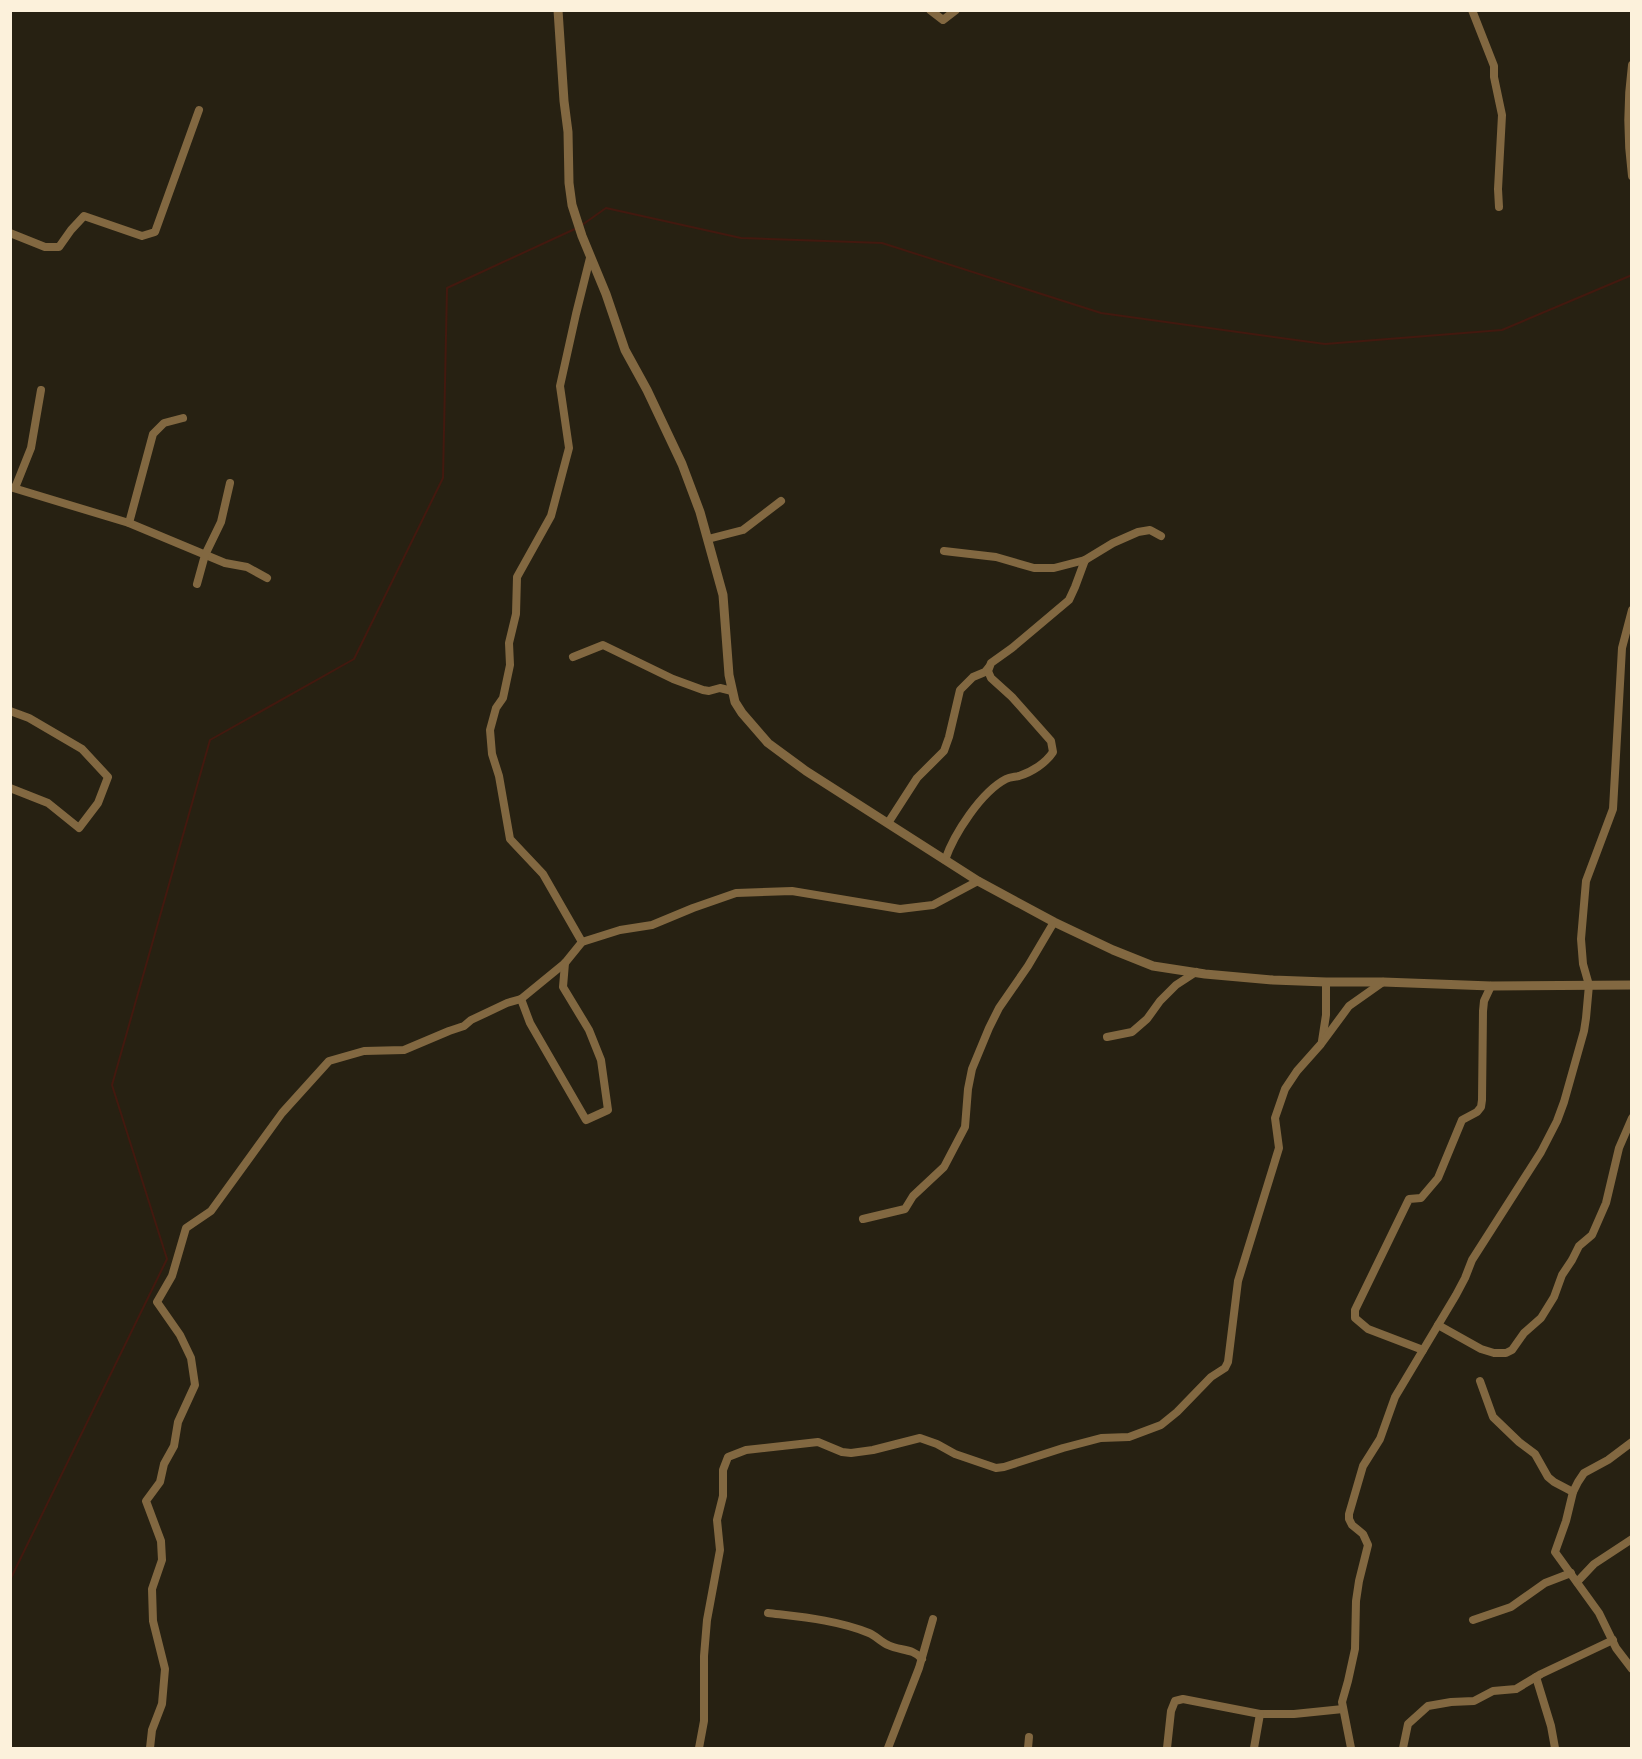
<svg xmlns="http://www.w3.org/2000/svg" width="1642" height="1759" viewBox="0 0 1642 1759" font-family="Rubik,sans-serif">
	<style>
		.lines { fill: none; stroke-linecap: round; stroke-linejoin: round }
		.stream { stroke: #43190f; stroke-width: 2 }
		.minor { stroke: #826841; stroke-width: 8 }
		.tertiary { stroke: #826841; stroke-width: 9 }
	</style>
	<rect width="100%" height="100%" fill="#272112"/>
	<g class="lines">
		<g class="stream">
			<path d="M582,225L606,208L741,238L882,243L1101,313L1325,344L1502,330L1632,275"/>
			<path d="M10,1580L167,1259L112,1085L210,740L354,659L443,478L447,288L577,228"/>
		</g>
		<g class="minor">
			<path d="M930,10L943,20L956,10"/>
			<path d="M1472,10L1494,66V77L1502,115L1498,189L1499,207"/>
			<path d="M1632,65C1627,102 1627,138 1632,176"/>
			<path d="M10,233L45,247H59L71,230L84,216L142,236L155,232L199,110"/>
			<path d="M10,487L129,523L225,563L247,567L267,578"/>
			<path d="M15,488L31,448L41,390"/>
			<path d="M129,523L153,434L164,423L183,418"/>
			<path d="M708,539L743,530L781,501"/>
			<path d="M944,551L996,557L1034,568H1054L1085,560"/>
			<path d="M197,584L205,555L221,522L230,483"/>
			<path d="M573,657L603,645L673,679L703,690L709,691L720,688L732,691"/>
			<path d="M10,711L29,718L82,749L108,777L98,803L79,828L48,803L10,788"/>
			<path d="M888,823L917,778L944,751L949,737L960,690L973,677L985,672L989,667"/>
			<path d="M945,860C954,834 981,792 1006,779C1010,777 1015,777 1019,776C1032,772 1046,763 1053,752L1051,741L1012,697L991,678L988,671L991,663L1012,648L1069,600L1075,587L1085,560L1113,543L1138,532L1150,530L1161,536"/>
			<path d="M582,942L543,874L510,839L499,776L492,754L490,730L496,708L503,698L510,665L509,643L516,614L517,577L551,516L569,448L560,386L576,314L590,258"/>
			<path d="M521,999L530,1023L586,1120L608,1110L601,1060L589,1030L563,987L565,963"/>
			<path d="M1107,1037L1132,1032L1147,1019L1160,1001L1176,985L1196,972"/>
			<path d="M1322,1041L1326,1015V982"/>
			<path d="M863,1219L905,1209L913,1196L944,1167L965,1127L968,1089L972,1069L989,1028L999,1008L1028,966L1054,922"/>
			<path d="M1438,1325L1481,1349L1494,1353H1506L1512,1350L1524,1333L1541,1318L1554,1297L1562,1275L1572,1260L1579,1246L1592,1235L1606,1203L1619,1148L1632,1118"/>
			<path d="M1423,1350L1368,1329L1355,1318V1310L1409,1199L1421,1198L1438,1178L1462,1120L1477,1112L1481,1107L1482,1100L1483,1011L1484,1001L1491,986"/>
			<path d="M1480,1381L1493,1417L1519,1442L1535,1454L1548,1477L1554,1482L1573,1492"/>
			<path d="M1632,1442L1608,1460L1584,1473L1578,1482L1573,1492L1566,1521L1555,1552L1599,1613L1616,1648L1632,1669"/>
			<path d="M1577,1582L1594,1564L1632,1539"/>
			<path d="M768,1613C801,1617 837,1620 869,1633C876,1636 881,1642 888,1645C900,1651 913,1648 922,1659"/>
			<path d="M1473,1620L1511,1607L1545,1583L1571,1573"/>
			<path d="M1536,1677L1551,1726L1555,1748"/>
			<path d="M150,1748L152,1730L162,1704L165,1669L153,1621L152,1589L162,1560L161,1541L146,1501L160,1482L164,1464L174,1446L178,1422L195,1385L191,1358L180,1335L157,1302L172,1276L186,1228L211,1211L282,1113L329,1061L364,1051L404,1050L449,1031L464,1026L471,1020L507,1003L521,999L565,963L582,942L620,930L652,925L693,908L736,893L792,891L900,909L933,905L978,881"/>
			<path d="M699,1748L704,1721V1656L707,1620L720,1550L717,1520L723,1496V1470L728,1457L746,1450L818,1442L842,1452L851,1453L873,1450L920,1438L937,1444L955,1454L996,1468L1004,1467L1063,1448L1101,1438L1129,1437L1161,1425L1177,1412L1211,1377L1225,1368L1228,1362L1238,1281L1279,1148L1275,1118L1285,1089L1297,1071L1321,1044L1349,1006L1383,982"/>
			<path d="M888,1748L919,1668L933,1619"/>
			<path d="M1028,1748L1029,1737"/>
			<path d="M1167,1748L1171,1711L1175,1701L1183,1699L1260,1714H1294L1343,1709"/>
			<path d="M1254,1748L1260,1714"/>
			<path d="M1351,1748L1342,1702L1348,1681L1355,1649L1356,1601L1359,1581L1368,1545L1363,1534L1352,1525L1349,1519V1514L1363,1466L1380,1439L1395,1397L1456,1295L1465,1278L1472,1260L1541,1152L1557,1121L1564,1102L1584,1031L1586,1018L1589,985L1583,964L1581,939L1586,881L1613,809L1622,648L1632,610"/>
			<path d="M1403,1748L1408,1724L1428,1706L1451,1702L1474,1701L1493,1691L1516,1689L1541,1674L1613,1640"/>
		</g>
		<path class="tertiary" d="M558,10L564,101L568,132L569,183L572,205L582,236L606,294L625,350L647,390L682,464L700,512L723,595L729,675L735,702L742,713L768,743L806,771L978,881L1054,922L1113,950L1153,966L1205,974L1273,980L1326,982H1383L1491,986L1632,985"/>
	</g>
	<rect width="1642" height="1759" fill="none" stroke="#fcf1db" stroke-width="24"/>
</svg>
